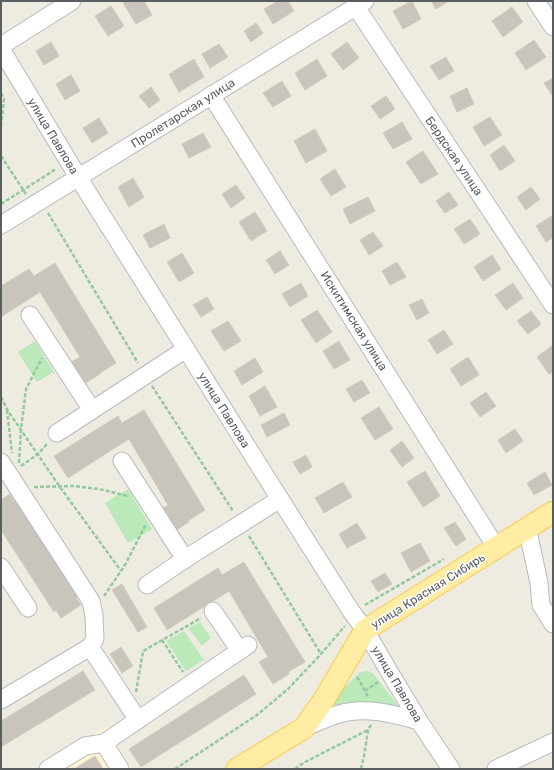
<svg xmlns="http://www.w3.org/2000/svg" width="554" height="770" viewBox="0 0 554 770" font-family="Rubik,sans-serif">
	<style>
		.commercial { fill: #fff4d4 }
		.green { fill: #bbe9ba }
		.building { fill: #c9c5bd; stroke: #d3ccbe }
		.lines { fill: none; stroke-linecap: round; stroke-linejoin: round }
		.minor-casing { stroke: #b6babf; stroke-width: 19 }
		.major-casing { stroke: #ffc648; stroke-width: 23 }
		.path { stroke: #92caa0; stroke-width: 2.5; stroke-dasharray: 4 2; stroke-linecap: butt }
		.minor { stroke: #fff; stroke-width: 17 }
		.major { stroke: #ffeda4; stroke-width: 21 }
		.labels { text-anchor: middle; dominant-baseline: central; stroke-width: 3; stroke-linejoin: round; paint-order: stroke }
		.street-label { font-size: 12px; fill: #595e63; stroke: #fff }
	</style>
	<rect width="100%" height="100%" fill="#eeebe0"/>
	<path class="commercial" d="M106,727L132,769H38Z"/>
	<g class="green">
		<path d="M35,341L54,372L37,382L18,352Z"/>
		<path d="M128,489L152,529L128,543L105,503Z"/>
		<path d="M200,622L211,638L202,646L188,628Z"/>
		<path d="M184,631L204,660L186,671L166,641Z"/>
		<path d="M366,671L373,673L401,710L318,714L360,672Z"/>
	</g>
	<g class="building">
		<path d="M122,1H144L152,15L136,24Z"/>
		<path d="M278,1H288L294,11L273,24L264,9Z"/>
		<path d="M412,1L421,19L403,29L393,11Z"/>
		<path d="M431,1H449L436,9Z"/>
		<path d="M111,6L124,26L108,36L95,16Z"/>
		<path d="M512,7L523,22L503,37L492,21Z"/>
		<path d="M256,23L263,33L251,42L244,31Z"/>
		<path d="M534,40L546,57L526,70L515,53Z"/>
		<path d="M51,42L59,56L44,65L36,51Z"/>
		<path d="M347,42L359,58L343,70L331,54Z"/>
		<path d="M219,44L228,57L210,68L202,54Z"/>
		<path d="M446,57L454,71L439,80L430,66Z"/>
		<path d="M194,59L204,77L179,92L169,74Z"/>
		<path d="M317,59L327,76L305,90L295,73Z"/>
		<path d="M71,75L80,91L65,100L56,84Z"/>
		<path d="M553,78V95H552L544,83Z"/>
		<path d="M282,81L291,96L273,107L263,93Z"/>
		<path d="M151,87L160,100L149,108L139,96Z"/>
		<path d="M467,88L474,104L457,112L450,96Z"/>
		<path d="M386,96L395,109L380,119L371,106Z"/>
		<path d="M490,117L502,135L484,146L473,127Z"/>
		<path d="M99,118L108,133L92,143L83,128Z"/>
		<path d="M402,122L412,139L393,149L383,133Z"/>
		<path d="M315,129L327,151L306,163L294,141Z"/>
		<path d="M203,133L211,147L189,158L182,144Z"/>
		<path d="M504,145L515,161L500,171L490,155Z"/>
		<path d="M423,151L438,174L421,184L406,162Z"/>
		<path d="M335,169L346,187L331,196L320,179Z"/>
		<path d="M133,178L144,197L129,207L118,187Z"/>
		<path d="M236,185L245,198L231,208L222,194Z"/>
		<path d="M531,187L540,199L526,210L517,197Z"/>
		<path d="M449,192L458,205L445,213L436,201Z"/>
		<path d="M368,197L375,211L350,224L343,209Z"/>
		<path d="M255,212L267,231L251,241L239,222Z"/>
		<path d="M553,215V238L546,242L536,226Z"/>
		<path d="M470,219L480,234L464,244L454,229Z"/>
		<path d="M164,224L170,238L150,248L143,235Z"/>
		<path d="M373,232L383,246L369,255L360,240Z"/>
		<path d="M280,251L289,265L275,274L266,260Z"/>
		<path d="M182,253L194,273L179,282L167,262Z"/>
		<path d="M492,255L501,269L483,281L474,267Z"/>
		<path d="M397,262L406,277L390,285L382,271Z"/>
		<path d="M55,263L116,363L100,373V374L84,384L71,362L80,357L40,292L1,317V286L29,269L34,276Z"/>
		<path d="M301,283L308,296L290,307L282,294Z"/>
		<path d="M513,283L523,298L506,310L495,295Z"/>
		<path d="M207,297L214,309L201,317L193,305Z"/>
		<path d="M422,299L429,313L417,320L409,305Z"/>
		<path d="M317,310L332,332L316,343L301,320Z"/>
		<path d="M531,311L541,324L528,334L517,321Z"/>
		<path d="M228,321L241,341L224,351L211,331Z"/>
		<path d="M444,330L453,344L437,354L428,340Z"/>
		<path d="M339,341L350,360L334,369L323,351Z"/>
		<path d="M553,345V372L549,374L537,357Z"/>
		<path d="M468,357L479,375L461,386L450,369Z"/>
		<path d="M255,358L263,372L242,385L234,371Z"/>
		<path d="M362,380L370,393L354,402L346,389Z"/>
		<path d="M265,386L277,407L260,416L249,396Z"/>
		<path d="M486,392L496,406L480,417L470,403Z"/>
		<path d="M379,407L393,429L375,440L361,418Z"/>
		<path d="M144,410L205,510L188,521L189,522L173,532L160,510L168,505L129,439L68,478L54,456L118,416L122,423Z"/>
		<path d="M284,413L290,425L267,437L261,425Z"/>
		<path d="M515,429L523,441L506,453L498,440Z"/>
		<path d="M402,441L414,458L402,467L390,450Z"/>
		<path d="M306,455L312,467L300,474L293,462Z"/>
		<path d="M425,471L440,496L423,507L407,482Z"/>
		<path d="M545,472L552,485L534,495L527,483Z"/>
		<path d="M343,482L352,497L324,513L315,498Z"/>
		<path d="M10,494L14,501L16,500L78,596L76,598L81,605L61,618L56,610L54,612L1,530V500Z"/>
		<path d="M455,522L466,539L456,546L444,528Z"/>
		<path d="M357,523L366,538L347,548L339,534Z"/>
		<path d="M420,543L430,561L411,572L401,553Z"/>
		<path d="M244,562L305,662L288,672L289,674L273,684L259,662L268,657L229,591L167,630L154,608L218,568L222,575Z"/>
		<path d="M385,573L392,584L378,592L371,581Z"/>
		<path d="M122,584L147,627L138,632L112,590Z"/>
		<path d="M121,647L133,666L122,673L110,654Z"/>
		<path d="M83,671L95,690L1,747V721Z"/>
		<path d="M244,675L256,694L141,767L129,749Z"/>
		<path d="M95,756L103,769H74Z"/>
	</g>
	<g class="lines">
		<defs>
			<g id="minor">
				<path d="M536,1L553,27"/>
				<path d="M356,7L553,305"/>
				<path d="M1,46L72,1"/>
				<path d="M1,49L78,177L280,499L351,611L365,630L390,673L419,721L451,769"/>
				<path d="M211,95L496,547"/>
				<path d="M1,225L365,1"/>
				<path d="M30,315L92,410"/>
				<path d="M57,433L186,349"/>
				<path d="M122,461L185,559"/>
				<path d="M1,462L91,601L94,616L95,639L90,647"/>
				<path d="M527,527L539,583L541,605L553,624"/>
				<path d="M1,567L28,608"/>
				<path d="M147,585L185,559L280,499"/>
				<path d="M213,611L240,651"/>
				<path d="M1,700L90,647L138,720"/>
				<path d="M304,728C315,723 327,718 339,714C365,706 394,714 419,721"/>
				<path d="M104,743L120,769"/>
				<path d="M48,769L85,746L104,743L248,645"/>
				<path d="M496,769L553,742"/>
			</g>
			<path id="major" d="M237,769L304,728L325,698L365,630L553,512"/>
		</defs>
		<use href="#minor" class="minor-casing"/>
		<use href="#major" class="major-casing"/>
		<g class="path">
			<path d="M1,93L4,99L1,125"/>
			<path d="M1,156L26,194"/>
			<path d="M1,204L56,169"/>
			<path d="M48,213L138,363"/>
			<path d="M152,386L233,511"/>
			<path d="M1,397L8,411L60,487L121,571"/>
			<path d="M7,410L12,453"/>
			<path d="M19,463L21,429L26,389L42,358"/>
			<path d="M21,466L38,454L47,444"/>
			<path d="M34,487L73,486L99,489L128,496"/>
			<path d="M249,536L321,654"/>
			<path d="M104,596L125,565L146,524"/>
			<path d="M365,605L444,559"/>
			<path d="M162,640L183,672"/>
			<path d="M357,677L365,691L368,697"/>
			<path d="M365,691L378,682"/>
			<path d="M136,692L143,651L201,618"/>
			<path d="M175,769L257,715L289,688L321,654L345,626"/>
			<path d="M295,769L305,762L368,730"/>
			<path d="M361,769L364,756L368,730L371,725"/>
		</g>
		<use href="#minor" class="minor"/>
		<use href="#major" class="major"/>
	</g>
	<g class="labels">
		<g class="street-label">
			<text transform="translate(183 113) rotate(-32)">Пролетарская улица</text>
			<text transform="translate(53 136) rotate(59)">улица Павлова</text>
			<text transform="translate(454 156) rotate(56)">Бердская улица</text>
			<text transform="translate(354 321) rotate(58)">Искитимская улица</text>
			<text transform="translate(224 410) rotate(58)">улица Павлова</text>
			<text transform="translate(428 591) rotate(-32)">улица Красная Сибирь</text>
			<text transform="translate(397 684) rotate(59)">улица Павлова</text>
		</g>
	</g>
	<rect width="554" height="770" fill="none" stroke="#595e63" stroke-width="4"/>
</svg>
